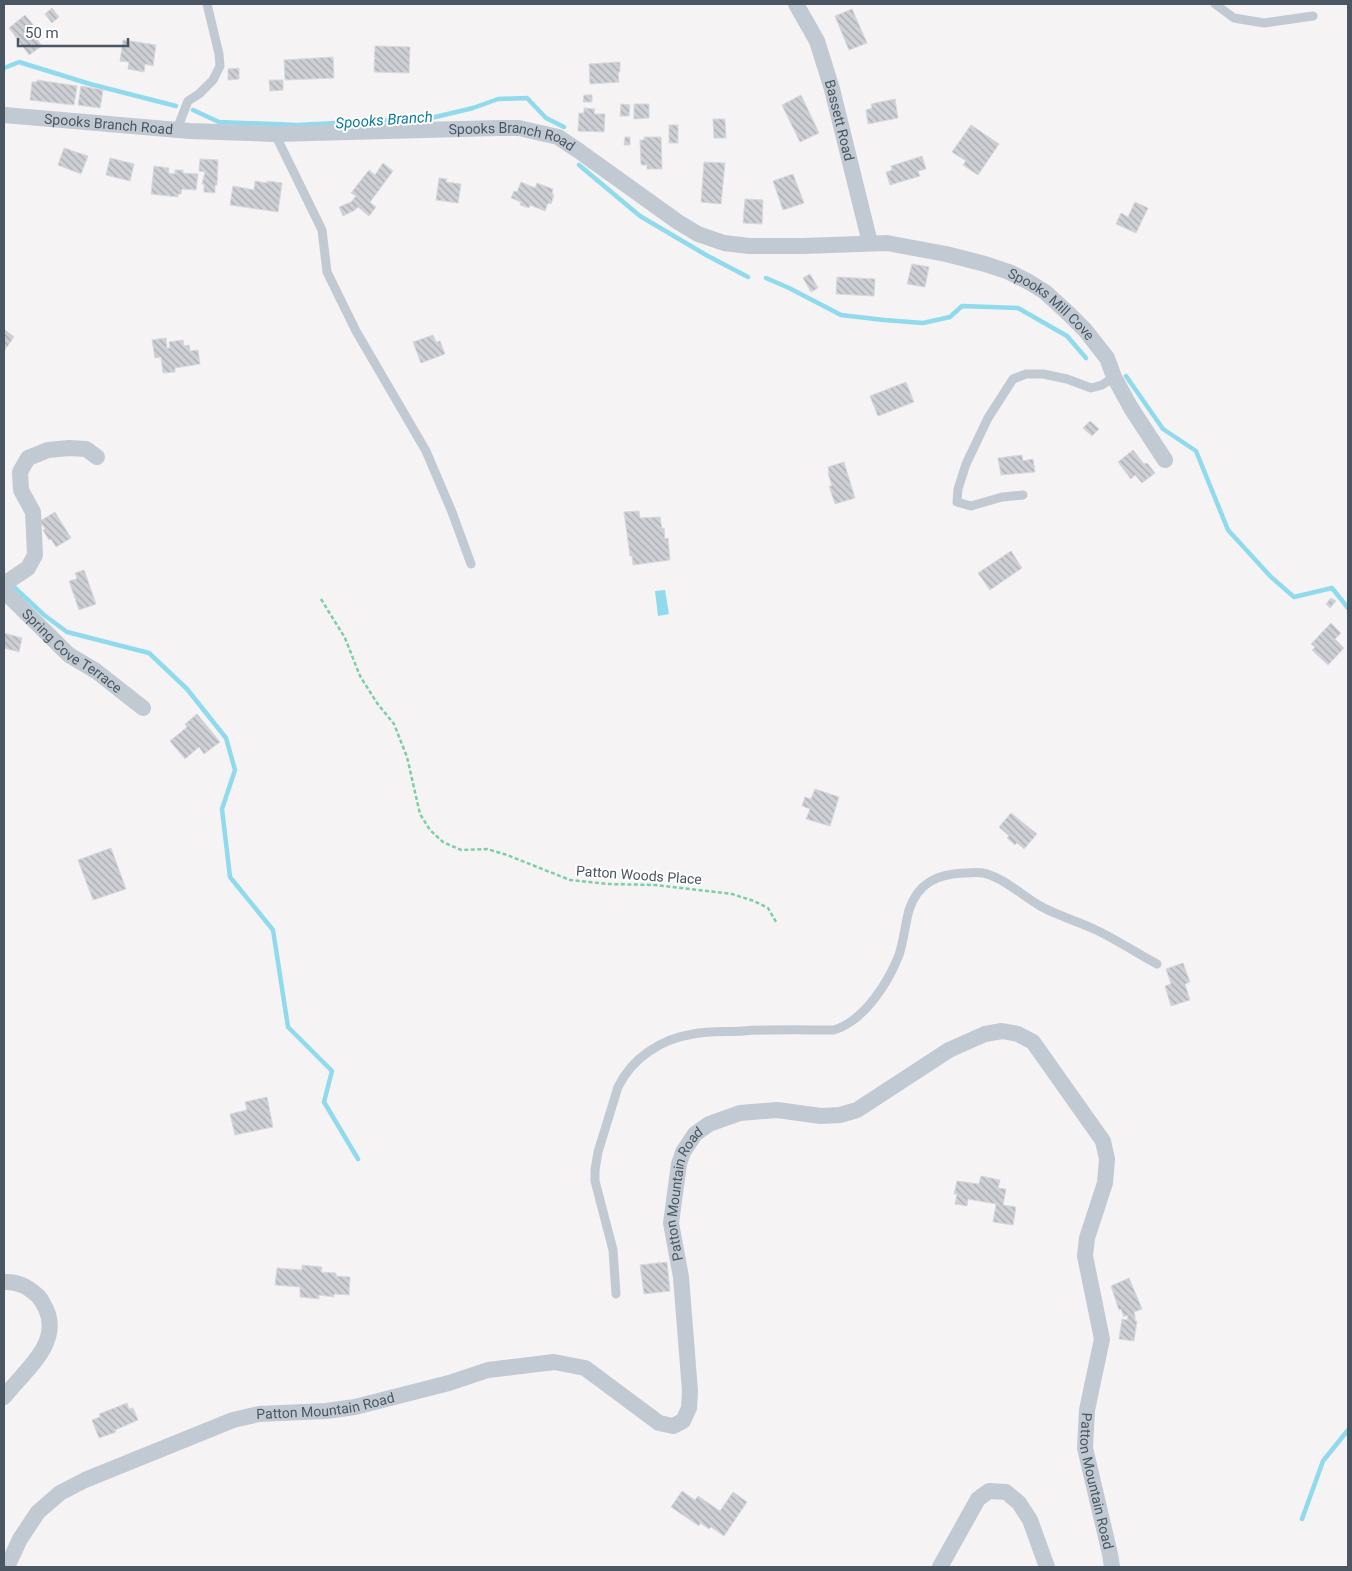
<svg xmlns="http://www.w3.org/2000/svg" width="1352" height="1571" viewBox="0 0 1352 1571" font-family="Roboto,sans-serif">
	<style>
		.water { fill: #90daee }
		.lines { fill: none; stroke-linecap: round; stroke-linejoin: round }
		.stream { stroke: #90daee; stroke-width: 4.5 }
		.building { fill: url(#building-back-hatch); stroke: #d7d9de }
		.path { stroke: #7ad0a6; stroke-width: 2.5; stroke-dasharray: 4 2.5; stroke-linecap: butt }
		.lane { stroke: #c1cad2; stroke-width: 9 }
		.street { stroke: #c1cad2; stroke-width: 16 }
		.labels { text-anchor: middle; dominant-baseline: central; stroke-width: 4; stroke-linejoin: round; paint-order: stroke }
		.street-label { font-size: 14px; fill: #4a5661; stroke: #fff }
		.water-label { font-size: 15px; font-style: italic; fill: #0c7c9b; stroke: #fff }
	</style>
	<defs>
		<pattern id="building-back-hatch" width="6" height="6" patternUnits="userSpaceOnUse" patternTransform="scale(1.25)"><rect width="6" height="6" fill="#cdcfd5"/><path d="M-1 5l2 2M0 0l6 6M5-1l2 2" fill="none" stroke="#a8abb0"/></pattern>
	</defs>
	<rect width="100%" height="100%" fill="#f5f3f3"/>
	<path class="water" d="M665,590L669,614L658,616L655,591Z"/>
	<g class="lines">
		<g class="stream">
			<path d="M4,68L19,62L90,84L176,106"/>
			<path d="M193,110L219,122L298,125L431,118L473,108L498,99L527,98L546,118L564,127"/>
			<path d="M579,165L640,216L706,255L748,277"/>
			<path d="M766,278L789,288L841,315L884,320L923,323L950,317L962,306L1018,308L1067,336L1086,358"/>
			<path d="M1126,376L1163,429L1196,451L1228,530L1271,577L1294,597L1332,588L1348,608"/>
			<path d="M14,587L44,615L67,632L149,653L187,689L226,738L235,770L222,809L230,877L273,930L288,1027L332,1071L324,1102L358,1159"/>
			<path d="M1302,1519L1323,1461L1348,1430"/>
		</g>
	</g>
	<g class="building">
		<path d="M52,8L59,17L52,23L45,14Z"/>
		<path d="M852,9L867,43L849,50L835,16Z"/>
		<path d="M25,15L41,34L36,38L42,46L29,55L9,28Z"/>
		<path d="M123,40L156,45L153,66L145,64L144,72L128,69L129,62L120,61Z"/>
		<path d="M375,46L410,47L409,73L374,72Z"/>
		<path d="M333,57L334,78L285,80L284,60Z"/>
		<path d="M620,62V72H618L619,82L590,84L589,64Z"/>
		<path d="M239,68V79L228,80V69Z"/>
		<path d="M37,80L77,86L74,105L30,100L32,82H37Z"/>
		<path d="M269,80H283V90L270,91Z"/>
		<path d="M81,86L103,90L100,108L78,105Z"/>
		<path d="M584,95H592V102H583Z"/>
		<path d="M801,95L819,133L800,142L782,105Z"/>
		<path d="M895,99L898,118L868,124L866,110L872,108L871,104Z"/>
		<path d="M621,104L630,105L629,116H620Z"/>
		<path d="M634,104H649V118L634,119Z"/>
		<path d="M584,108L595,109L594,114H605L604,132L578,131L579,113H584Z"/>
		<path d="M713,119H725L726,138H714Z"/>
		<rect x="669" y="125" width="9" height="18"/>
		<path d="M971,125L999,144L978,175L963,165L966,161L952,152Z"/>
		<path d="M625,137H630V145H624Z"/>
		<path d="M644,137H661L662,169H647V165H641L640,140H644Z"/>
		<path d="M64,148L88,156L81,174L58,165Z"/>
		<path d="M922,156L926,169L918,171L920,176L890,185L886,172L892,170L891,166Z"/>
		<path d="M110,158L134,164L130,181L106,175Z"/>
		<path d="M200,159L218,160L217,185H215V193L204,192V184H202L205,172L199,171Z"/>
		<path d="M704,162L725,163L721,204L701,202Z"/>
		<path d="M383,163L393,171L370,202L376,207L369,216L358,207L355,210L343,216L339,207L351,202L356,196L351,193L369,170L375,175Z"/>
		<path d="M154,166L169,168L168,173L175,174V170H183V173L198,174L196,190L182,189L181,194H178V197L151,194Z"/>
		<path d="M793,174L804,203L783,210L773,181Z"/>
		<path d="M439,178L447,179L446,182L461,184L458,203L436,200Z"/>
		<path d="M255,181L267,183V181L282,183L278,212L230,205L233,186L254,190Z"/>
		<path d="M521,182L535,188L537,183L553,189L552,194L554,195L551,204L548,203L545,211L530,205L529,208L520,205L521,202L511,198L514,191L517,192Z"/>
		<path d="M745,199L763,200L762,224L743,223Z"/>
		<path d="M1135,202L1148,208L1136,233L1116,224L1121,213L1128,217Z"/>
		<path d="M912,264L929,267L925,287L907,284Z"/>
		<path d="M810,274L818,288L811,292L803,278Z"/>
		<path d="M837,277L875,279L874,296L836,294Z"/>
		<path d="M4,329L14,337L4,351Z"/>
		<path d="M433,335L436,342L440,341L445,354L421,363L413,342Z"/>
		<path d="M166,338L167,348H170L169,342L183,340L184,346L189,345L190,351L198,350L200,364L175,368V372L163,373L161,357L155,358L152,340Z"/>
		<path d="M906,382L914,402L878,416L870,396Z"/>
		<path d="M1090,421L1099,429L1092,436L1083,428Z"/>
		<path d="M1133,450L1144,464L1147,463L1155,473L1142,483L1135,475L1131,479L1118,462Z"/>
		<path d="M1022,455L1023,461L1033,459L1035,472L1001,475L998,458Z"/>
		<path d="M844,462L855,498L835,504L829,486H832L828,473L829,472L828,467Z"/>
		<path d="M639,511L640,518L660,517L662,529L664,528L665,539L668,538L670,560L633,565L632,556H630L624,512Z"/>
		<path d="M55,512L71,538L56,547L51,539L49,540L43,530L45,529L40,521Z"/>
		<path d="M1011,551L1022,568L990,590L978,573Z"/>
		<path d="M84,570L96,604L79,610L69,581L77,579L75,573Z"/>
		<path d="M1331,598L1336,601L1330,608L1326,604Z"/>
		<path d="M1331,623L1341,633L1335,639L1344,648L1328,665L1312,650L1315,647L1311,644Z"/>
		<path d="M4,633L22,638L19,652L4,648Z"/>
		<path d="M197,714L220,742L204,754L199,747L185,759L170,741L187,727L185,724Z"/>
		<path d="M815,789L839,797L830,826L806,819L810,809L802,806L805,797L811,799Z"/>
		<path d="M1011,813L1037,834L1024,849L1017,843L1015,845L1007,838L1009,836L999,827Z"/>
		<path d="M111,848L126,889L93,900L78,860Z"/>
		<path d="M1183,963L1190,982L1185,984L1190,1000L1171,1006L1165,986L1171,984L1166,969Z"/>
		<path d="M267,1097L273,1127L235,1135L230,1114L247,1110L245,1102Z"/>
		<path d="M981,1176L1000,1180L998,1188L1006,1189L1003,1205L1016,1207L1013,1225L993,1222L996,1204L968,1199L967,1206L955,1204L957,1194H954L957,1181L979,1184Z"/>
		<path d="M667,1262L670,1291L644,1294L640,1265Z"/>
		<path d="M302,1265L322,1267L321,1272L336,1273V1276L350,1277L349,1295L334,1294V1297L319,1295V1299L300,1297V1287L275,1285L277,1268L302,1270Z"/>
		<path d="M1129,1278L1142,1309L1134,1312L1135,1316V1321H1137L1134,1341L1119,1339L1122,1319L1127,1320L1128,1317L1127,1315L1124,1317L1121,1309L1119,1310L1111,1286Z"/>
		<path d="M127,1403L129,1409L133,1408L138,1420L115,1430L116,1432L99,1438L92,1420L100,1417L99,1414Z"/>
		<path d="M682,1491L695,1500L698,1496L720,1511L733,1492L747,1502L724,1536L711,1527L709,1529L700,1523L699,1526L671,1507Z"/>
	</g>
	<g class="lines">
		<path class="path" d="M321,599L345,638L360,676L377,703L394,724L407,757L420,814L430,830L443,842L461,850L487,849L507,855L570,880L608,884L656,885L732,894L754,901L768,908L776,922"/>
		<g class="lane">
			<path d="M1215,4L1234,18L1264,23L1313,16"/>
			<path d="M177,129L188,101L199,94L213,80L220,66L219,54L207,4"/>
			<path d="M275,134L322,230L327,272L356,331L426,451L452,512L471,564"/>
			<path d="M1023,495L1002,497L971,506L957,502L958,489L966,464L988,418L1013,379L1026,374H1043L1067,379L1091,388L1102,385L1114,377"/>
			<path d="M616,1294L613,1250L595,1181V1170L598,1152L618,1087C632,1058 661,1039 693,1034C709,1031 726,1032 743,1031C773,1029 804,1030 834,1030C864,1021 888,983 899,955C904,940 905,925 909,910C918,883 937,874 964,873C970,873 977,872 983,873C1003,877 1024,897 1042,907C1059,916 1077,921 1094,929C1116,939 1136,953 1157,964"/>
		</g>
		<g class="street">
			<path id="s1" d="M796,4L817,41L832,89L870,243"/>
			<path id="s2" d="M4,115L190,131L275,134L499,128H519L558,137L579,151L678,222L698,234L724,243L749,246H803L887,243L946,254L985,264L1009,272L1029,282L1045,292L1069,314L1085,330L1107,358L1114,377L1131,408L1165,460"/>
			<path d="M4,584L28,568L35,555L33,512L21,490L20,472L28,458L48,450L69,448L86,449L97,457"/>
			<path id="s3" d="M4,591L69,655L96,671L143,708"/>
			<path d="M4,1282C18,1281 28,1287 38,1296C42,1300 43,1304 46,1309C62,1344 23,1372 4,1397"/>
			<path id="s4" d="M7,1567L20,1539L38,1512L60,1493L85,1480L233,1420L259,1414L326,1411L355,1407L449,1383L488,1370L554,1362L585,1368L659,1423L673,1426L683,1421L689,1408L690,1391L681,1277L671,1223L679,1164L683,1152L695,1134L709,1124L740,1113L777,1110L821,1116L840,1115L857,1110L949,1050L985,1034L1002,1031L1018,1034L1033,1042L1103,1141L1107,1159L1105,1183L1087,1238L1085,1256L1102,1339L1087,1410L1085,1448L1110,1554L1112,1567"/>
			<path d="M940,1567L978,1499L989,1491L1006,1492L1019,1503L1030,1520L1047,1567"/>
		</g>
	</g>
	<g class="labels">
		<g class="street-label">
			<text stroke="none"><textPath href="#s1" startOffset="125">Bassett Road</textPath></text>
			<text stroke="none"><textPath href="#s2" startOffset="105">Spooks Branch Road</textPath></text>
			<text stroke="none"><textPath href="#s2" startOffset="510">Spooks Branch Road</textPath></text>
			<text stroke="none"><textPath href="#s2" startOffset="1096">Spooks Mill Cove</textPath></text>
			<text stroke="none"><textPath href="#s3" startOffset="91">Spring Cove Terrace</textPath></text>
			<text transform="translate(639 875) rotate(4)">Patton Woods Place</text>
			<text stroke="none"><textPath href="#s4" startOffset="989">Patton Mountain Road</textPath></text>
			<text stroke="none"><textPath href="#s4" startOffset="374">Patton Mountain Road</textPath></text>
			<text stroke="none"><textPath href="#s4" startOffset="1889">Patton Mountain Road</textPath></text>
		</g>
		<g class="water-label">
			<text transform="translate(384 120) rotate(-4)">Spooks Branch</text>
		</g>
	</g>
	<rect width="1352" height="1571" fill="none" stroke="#4a5661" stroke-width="10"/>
	<path d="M18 38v8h110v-8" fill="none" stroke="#4a5661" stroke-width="2.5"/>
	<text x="25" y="38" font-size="15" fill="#4a5661" stroke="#ffffff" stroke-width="4" paint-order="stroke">50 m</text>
</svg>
